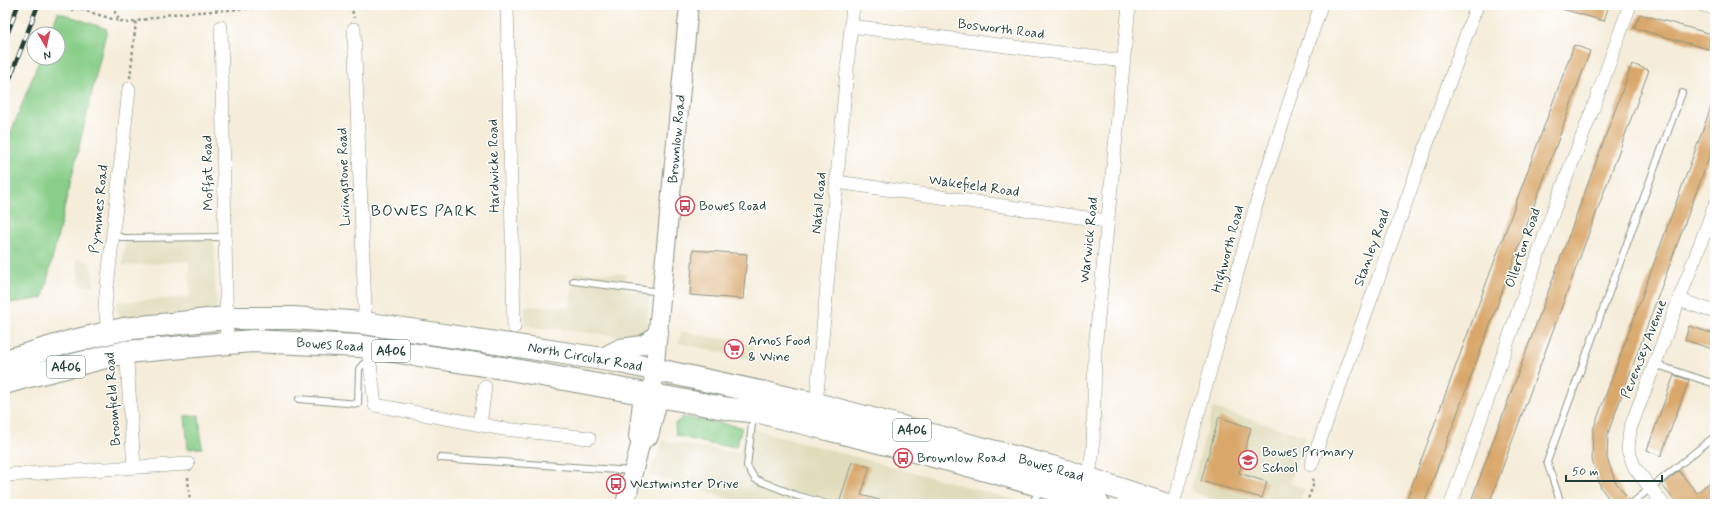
<svg xmlns="http://www.w3.org/2000/svg" width="1720" height="509" viewBox="0 0 1720 509" font-family="Mynerve,sans-serif">
	<style>
		.built { fill: #e0dcbb }
		.green { fill: #88ce88; stroke: #54865e }
		.building { fill: #d9a76a }
		.lines { fill: none; stroke-linecap: round; stroke-linejoin: round }
		.lane-casing { stroke: #8a9486; stroke-width: 8 }
		.street-casing { stroke: #8a9486; stroke-width: 14 }
		.secondary-casing { stroke: #8a9486; stroke-width: 20 }
		.highway-casing { stroke: #8a9486; stroke-width: 24 }
		.path { stroke: #8a9486; stroke-width: 2.5; stroke-dasharray: 3 3; stroke-linecap: butt }
		.lane { stroke: #fff; stroke-width: 6 }
		.street { stroke: #fff; stroke-width: 13 }
		.secondary { stroke: #fff; stroke-width: 18 }
		.highway { stroke: #fff; stroke-width: 22 }
		.rail-casing { stroke: #1f3d34; stroke-width: 4.5 }
		.rail { stroke: #fff; stroke-width: 3; stroke-dasharray: 9; stroke-linecap: butt }
		.labels { text-anchor: middle; dominant-baseline: central; stroke-width: 3; stroke-linejoin: round; paint-order: stroke }
		.shield { fill: #fff; stroke: #627771; stroke-width: 1 }
		.shield-label { font-size: 13px; font-weight: bold; fill: #1f3d34 }
		.street-label { font-size: 14px; fill: #1f3d34; stroke: #fff }
		.poi-label { font-size: 14px; fill: #1f3d34; stroke: #fff; text-anchor: start }
		.quarter-label { font-size: 16px; letter-spacing: 1px; fill: #1f3d34; stroke: #fff }
	</style>
	<rect width="100%" height="100%" fill="#fff"/>
	<filter id="ink" filterUnits="userSpaceOnUse"><feTurbulence type="fractalNoise" baseFrequency=".025" numOctaves="2"/><feDisplacementMap in="SourceGraphic" scale="8" xChannelSelector="R" yChannelSelector="G"/><feConvolveMatrix kernelMatrix="1 2 1 2 8 2 1 2 1" color-interpolation-filters="sRGB"/></filter>
	<filter id="wash" filterUnits="userSpaceOnUse"><feTurbulence type="fractalNoise" baseFrequency=".012" numOctaves="4" result="noise"/><feDisplacementMap in="SourceGraphic" scale="16" xChannelSelector="R" yChannelSelector="G"/><feGaussianBlur stdDeviation="0.9" result="paint"/><feColorMatrix in="noise" values="0 0 0 0 0 0 0 0 0 0 0 0 0 0 0 0 0 1.4 0 .05"/><feComposite in="paint" operator="in"/></filter>
	<g filter="url(#wash)">
		<rect width="100%" height="100%" fill="#f5ecd9"/>
		<g class="built">
			<path d="M214,238L217,311L122,318L117,311V302L190,297L189,261L122,266L125,240Z"/>
			<path d="M76,259L90,261L94,285L80,286Z"/>
			<path d="M574,272L627,274L624,290L650,294L647,339L524,326L525,306L570,307Z"/>
			<path d="M682,331L754,345L751,359L678,343Z"/>
			<path d="M1213,408L1306,436L1289,483L1305,489L1299,504H1224L1190,491Z"/>
			<path d="M748,428L1031,504H749L649,475L663,441L739,453Z"/>
		</g>
		<g class="green">
			<path d="M58,12L107,29L43,298L5,304V148L40,58H58V34H50Z"/>
			<path d="M199,415L202,448L188,449L185,416Z"/>
			<path d="M683,417L742,427L736,447L709,444L676,435L675,424Z"/>
		</g>
		<g id="blocks">
			<g class="building">
				<path d="M1559,5H1609L1604,21L1559,8Z"/>
				<path d="M1640,14L1715,35V51L1634,28Z"/>
				<path d="M1574,45L1590,51L1560,135L1424,504H1405Z"/>
				<path d="M1632,64L1649,70L1489,504H1470Z"/>
				<path d="M1714,99H1715V141L1608,433L1607,458L1615,481L1629,500L1627,504H1613L1601,488L1592,460L1593,430Z"/>
				<path d="M693,250L747,254L743,299L690,295Z"/>
				<path d="M1689,326L1715,334V350L1685,340Z"/>
				<path d="M1674,375L1689,380L1661,456L1647,450Z"/>
				<path d="M1219,417L1251,428L1239,473L1267,482L1262,498L1201,481Z"/>
				<path d="M852,462L870,467L861,495L883,501V504H839Z"/>
				<path d="M1679,471L1697,493L1715,478V496L1706,504H1677L1662,485Z"/>
			</g>
		</g>
	</g>
	<g filter="url(#ink)">
		<use href="#blocks" fill-opacity="0" stroke="#8a9486" stroke-width="1"/>
		<g class="lines">
			<defs>
				<g id="lane">
					<path d="M1704,233L1715,237"/>
					<path d="M112,234L124,238L225,237"/>
					<path d="M573,281L661,292"/>
					<path d="M1654,364L1715,384"/>
					<path d="M299,399L358,404L359,369L363,364L369,362"/>
					<path d="M757,417L752,424L747,466L755,479L795,495L824,503"/>
					<path d="M440,458L632,471"/>
					<path d="M1032,504L1040,489"/>
					<path d="M1561,504L1547,462L1682,93"/>
					<path d="M1631,504L1715,436"/>
				</g>
				<g id="street">
					<path d="M507,5L514,327"/>
					<path d="M1703,5L1715,8"/>
					<path d="M851,26L1123,61"/>
					<path d="M221,27L227,343"/>
					<path d="M354,29L365,309L364,323"/>
					<path d="M837,182L1107,221"/>
					<path d="M1679,300L1715,312"/>
					<path d="M108,332L105,305L129,89"/>
					<path d="M126,347L134,467"/>
					<path d="M368,347L375,405L504,429L589,438"/>
					<path d="M816,404L853,5"/>
					<path d="M480,425L485,387"/>
					<path d="M1311,465L1477,5"/>
					<path d="M8,475L188,464"/>
					<path d="M1088,484L1093,448L1095,349L1129,5"/>
					<path d="M1173,504L1256,205L1321,5"/>
					<path d="M1451,504L1553,212L1592,111L1630,5"/>
					<path d="M1663,504L1635,468L1628,450L1630,429L1715,205"/>
				</g>
				<g id="secondary">
					<path d="M601,358L620,348L642,345L649,341L659,331"/>
					<path d="M641,441L638,436L642,402L652,394"/>
					<path d="M625,504L641,441L649,436L657,404L652,394L689,5"/>
				</g>
				<g id="highway">
					<path d="M5,361L69,342L124,329L226,318H293L364,323L616,361L816,404L1063,470L1164,504"/>
					<path d="M5,383L25,377L126,352L252,341L360,346L509,369L730,409L760,412C873,441 987,467 1098,504"/>
				</g>
			</defs>
			<use href="#lane" class="lane-casing"/>
			<use href="#street" class="street-casing"/>
			<use href="#secondary" class="secondary-casing"/>
			<use href="#highway" class="highway-casing"/>
			<g class="path">
				<path d="M54,5L72,10L73,7L119,21"/>
				<path d="M117,5L115,13L120,21L128,23L171,14L296,5"/>
				<path d="M351,5L354,18"/>
				<path d="M5,12L8,5"/>
				<path d="M130,78L136,21"/>
				<path d="M188,477L190,504"/>
				<path d="M1306,504L1313,486L1312,476"/>
			</g>
			<use href="#lane" class="lane"/>
			<use href="#street" class="street"/>
			<use href="#secondary" class="secondary"/>
			<use href="#highway" class="highway"/>
			<defs>
				<g id="rail">
					<path d="M5,40L18,5"/>
					<path d="M5,91L38,5"/>
				</g>
			</defs>
			<use href="#rail" class="rail-casing"/>
			<use href="#rail" class="rail"/>
		</g>
	</g>
	<defs>
		<symbol id="bus-ring" viewBox="-11 -11 22 22"><circle r="9.5" fill="#fff" stroke="#d1495b" stroke-width="1.5"/><path d="M-5-6H5V4H4V6H2V4H-2V6H-4V4H-5ZM-3.5-4V0h7V-4ZM-3.5 1.2v1.5H-2V1.2ZM2 1.2v1.5H3.5V1.2Z" fill="#d1495b"/></symbol>
		<symbol id="supermarket-ring" viewBox="-11 -11 22 22"><circle r="9.5" fill="#fff" stroke="#d1495b" stroke-width="1.5"/><path d="M-6-5.5h2.5l.6 2H6L4.5 2H-2.5L-4.4-4H-6ZM-1.5 3.2a1.3 1.3 0 1 0 .1 0ZM3 3.2a1.3 1.3 0 1 0 .1 0Z" fill="#d1495b"/></symbol>
		<symbol id="school-ring" viewBox="-11 -11 22 22"><circle r="9.5" fill="#fff" stroke="#d1495b" stroke-width="1.5"/><path d="M0-5L7-2L0 1L-7-2ZM-4 1L0 2.5L4 1V4Q0 6-4 4Z" fill="#d1495b"/></symbol>
	</defs>
	<g fill-rule="evenodd">
		<use href="#bus-ring" x="674" y="195" width="22" height="22"/>
		<use href="#supermarket-ring" x="723" y="338" width="22" height="22"/>
		<use href="#bus-ring" x="892" y="447" width="22" height="22"/>
		<use href="#school-ring" x="1237" y="449" width="22" height="22"/>
		<use href="#bus-ring" x="605" y="473" width="22" height="22"/>
	</g>
	<g class="labels">
		<g class="shield">
			<rect x="372" y="340" width="38" height="22" rx="3"/>
			<rect x="47" y="356" width="38" height="22" rx="3"/>
			<rect x="893" y="419" width="38" height="22" rx="3"/>
		</g>
		<g class="shield-label">
			<text x="391" y="351">A406</text>
			<text x="66" y="367">A406</text>
			<text x="912" y="430">A406</text>
		</g>
		<g class="street-label">
			<text transform="translate(1001 29) rotate(7)">Bosworth Road</text>
			<text transform="translate(677 139) rotate(-85)">Brownlow Road</text>
			<text transform="translate(494 166) rotate(-91)">Hardwicke Road</text>
			<text transform="translate(208 173) rotate(-91)">Moffat Road</text>
			<text transform="translate(344 177) rotate(-92)">Livingstone Road</text>
			<text transform="translate(974 186) rotate(8)">Wakefield Road</text>
			<text transform="translate(819 203) rotate(-85)">Natal Road</text>
			<text transform="translate(99 209) rotate(-84)">Pymmes Road</text>
			<text transform="translate(1089 240) rotate(-84)">Warwick Road</text>
			<text transform="translate(1372 248) rotate(-70)">Stanley Road</text>
			<text transform="translate(1523 248) rotate(-71)">Ollerton Road</text>
			<text transform="translate(1228 249) rotate(-75)">Highworth Road</text>
			<text transform="translate(330 345) rotate(4)">Bowes Road</text>
			<text transform="translate(1644 349) rotate(-69)">Pevensey Avenue</text>
			<text transform="translate(585 357) rotate(10)">North Circular Road</text>
			<text transform="translate(113 399) rotate(-94)">Broomfield Road</text>
			<text transform="translate(1051 468) rotate(16)">Bowes Road</text>
		</g>
		<g class="poi-label">
			<text x="699" y="206">Bowes Road</text>
			<text x="748" y="341">Arnos Food<tspan x="748" dy="16">&amp; Wine</tspan></text>
			<text x="1262" y="452">Bowes Primary<tspan x="1262" dy="16">School</tspan></text>
			<text x="917" y="458">Brownlow Road</text>
			<text x="630" y="484">Westminster Drive</text>
		</g>
		<g class="quarter-label">
			<text x="424" y="211">BOWES PARK</text>
		</g>
	</g>
	<rect width="1720" height="509" fill="none" stroke="#fff" stroke-width="20"/>
	<g transform="translate(46 46) rotate(171)"><circle r="19" fill="#ffffff" stroke="#a5b1ae"/>
	<path d="M0-3L7 15L0 10L-7 15Z" fill="#d1495b"/>
	<text y="-6" font-size="11" font-weight="bold" text-anchor="middle" fill="#1f3d34">N</text>
	</g>
	<path d="M1566 475v6h96v-6" fill="none" stroke="#1f3d34" stroke-width="2"/>
	<text x="1572" y="475" font-size="12" fill="#1f3d34" stroke="#ffffff" stroke-width="3" paint-order="stroke">50 m</text>
</svg>
